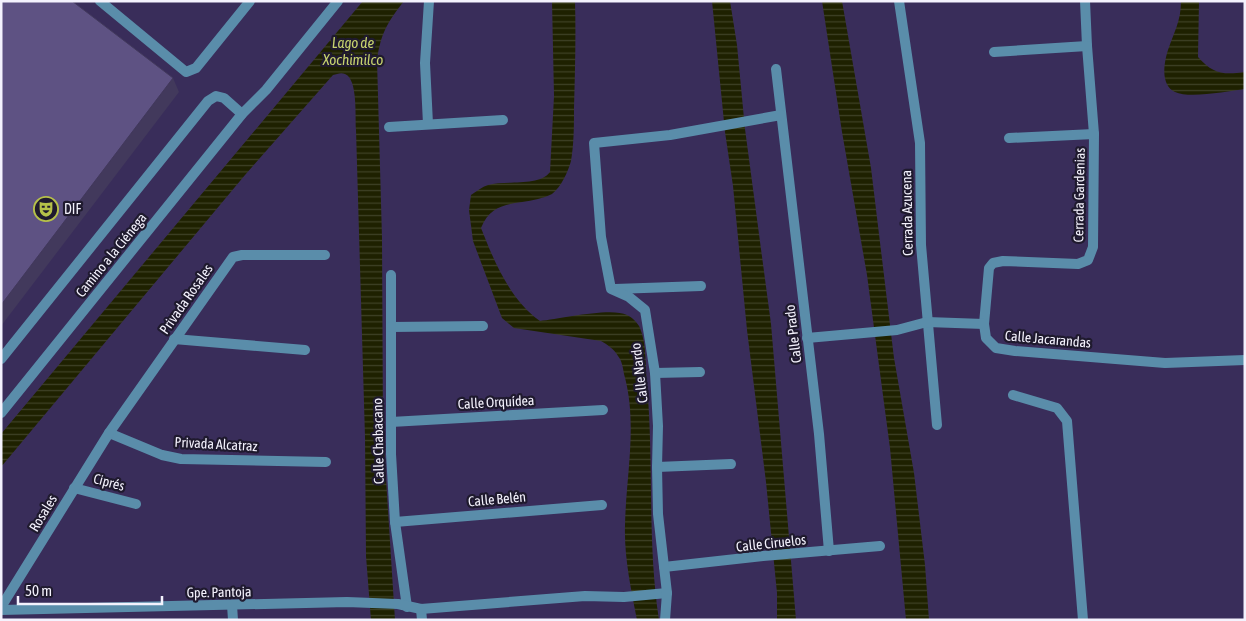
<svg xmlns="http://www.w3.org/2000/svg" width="1246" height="621" viewBox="0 0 1246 621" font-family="'Asap Condensed',sans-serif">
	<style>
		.water { fill: url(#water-rules) }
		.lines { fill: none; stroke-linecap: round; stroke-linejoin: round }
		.minor { stroke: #5a8daa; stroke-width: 10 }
		.shaded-wall { fill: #42395c }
		.building { fill: #5e5283; stroke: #42395c }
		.labels { text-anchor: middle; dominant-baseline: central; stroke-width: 4.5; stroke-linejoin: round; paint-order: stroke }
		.street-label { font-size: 14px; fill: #f4f2fd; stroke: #1f1a2e }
		.poi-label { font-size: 14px; fill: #f4f2fd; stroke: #1f1a2e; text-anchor: start }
		.water-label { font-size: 15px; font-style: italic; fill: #c7d36e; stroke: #1f1a2e }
	</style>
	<defs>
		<pattern id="water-rules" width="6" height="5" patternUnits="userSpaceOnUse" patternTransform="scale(1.25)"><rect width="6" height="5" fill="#1e2100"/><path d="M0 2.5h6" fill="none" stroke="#3f4226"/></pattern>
	</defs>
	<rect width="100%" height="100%" fill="#392d5a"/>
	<g class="water">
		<path d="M363,1H404C387,23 381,33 377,60L382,238L383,432L395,620H371L366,556L365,437L356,130C355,117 358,79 345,74C341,72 337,74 333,75L245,175L1,467V434Z"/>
		<path d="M552,1H575C576,37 575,72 574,108C574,125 574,144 571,161C568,172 561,187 552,194C548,196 542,198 538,199C513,205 492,201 481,228C494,261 510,300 540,321C560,319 611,307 627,315C632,317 638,323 640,328C647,345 645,367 647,385C654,463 647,542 659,620H637C631,589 624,557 625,525C626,476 638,423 624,374C623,368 622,361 618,356C614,349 608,345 601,341L514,328L502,318L473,241L469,210L471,195C477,191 482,187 488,185C505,180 539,187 550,172L554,96Z"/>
		<path d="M712,1H730L737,45L745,129L771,324L796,620H777V593L766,482L747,330L733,186L725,132Z"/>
		<path d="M822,1H842L871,168L894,358L914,473L925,565L929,620H906L890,448L867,275L842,132Z"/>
		<path d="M1181,1H1199L1198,57C1213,74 1223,75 1245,72V89C1228,91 1190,99 1175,92C1160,85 1164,62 1168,50C1174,32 1181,21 1181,1Z"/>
	</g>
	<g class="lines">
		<g class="minor">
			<path d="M100,1L186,72L196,68L250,1"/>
			<path d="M899,1L920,143L921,245L937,425"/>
			<path d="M1085,1L1087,46L1094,134L1093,247L1088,260L1078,264L1003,261L993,263L989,268L984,324L986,338L996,348L1015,351L1165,363L1245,360"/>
			<path d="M994,52L1087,46"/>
			<path d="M776,69L819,434L829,551"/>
			<path d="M428,124L425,63L429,1"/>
			<path d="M389,127L503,120"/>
			<path d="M1009,138L1094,134"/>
			<path d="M391,275V454L395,522L407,607"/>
			<path d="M615,289L701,286"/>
			<path d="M391,327L483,326"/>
			<path d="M807,338L897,330L927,322L984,324"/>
			<path d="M174,339L305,350"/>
			<path d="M1,359L208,101L216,96L224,98L242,114"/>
			<path d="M655,373L700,372"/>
			<path d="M1013,395L1057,408L1067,421L1083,620"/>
			<path d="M1,413L242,114L266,90L338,1"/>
			<path d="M391,422L603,410"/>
			<path d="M109,433L162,455L181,459L326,462"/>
			<path d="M657,467L731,464"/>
			<path d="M74,488L136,504"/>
			<path d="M395,522L602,505"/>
			<path d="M664,567L763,556L880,546"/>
			<path d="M232,605L233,620"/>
			<path d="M1,607L109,433L233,257L242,255H325"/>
			<path d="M421,609L422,620"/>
			<path d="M1,610L347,602L398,604L421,609L585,596L624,597L667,593"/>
			<path d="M665,620L667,593L658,514L657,467L658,426L655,373L645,310L629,297L611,289L601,237L594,143L670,135L781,115"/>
		</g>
	</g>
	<path class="shaded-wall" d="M173,78L179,92L1,326V305Z"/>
	<path class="building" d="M1,1H72L173,78L1,305Z"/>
	<defs>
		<symbol id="theatre-ring" viewBox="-11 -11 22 22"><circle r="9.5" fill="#1f1a2e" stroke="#b6c149" stroke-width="1.5"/><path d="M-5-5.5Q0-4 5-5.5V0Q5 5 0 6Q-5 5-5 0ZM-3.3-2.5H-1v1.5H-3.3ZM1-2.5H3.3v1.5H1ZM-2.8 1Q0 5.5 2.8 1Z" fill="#b6c149"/></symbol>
	</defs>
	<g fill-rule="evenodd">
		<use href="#theatre-ring" x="32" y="195" width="28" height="28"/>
	</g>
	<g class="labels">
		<g class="street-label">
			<text transform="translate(1079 195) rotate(-89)">Cerrada Gardenias</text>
			<text transform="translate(907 213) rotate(-91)">Cerrada Azucena</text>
			<text transform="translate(111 255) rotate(-51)">Camino a la Ciénega</text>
			<text transform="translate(186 299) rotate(-55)">Privada Rosales</text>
			<text transform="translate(793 334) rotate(-97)">Calle Prado</text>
			<text transform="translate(1048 339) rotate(5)">Calle Jacarandas</text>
			<text transform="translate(639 373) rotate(-97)">Calle Nardo</text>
			<text transform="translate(496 402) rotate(-3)">Calle Orquídea</text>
			<text transform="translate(378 441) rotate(-91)">Calle Chabacano</text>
			<text transform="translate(216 444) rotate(3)">Privada Alcatraz</text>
			<text transform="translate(109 482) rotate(15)">Ciprés</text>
			<text transform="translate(497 499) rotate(-5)">Calle Belén</text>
			<text transform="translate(43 513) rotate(-59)">Rosales</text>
			<text transform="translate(771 543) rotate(-6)">Calle Ciruelos</text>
			<text transform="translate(219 592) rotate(-1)">Gpe. Pantoja</text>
		</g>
		<g class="poi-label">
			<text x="64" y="209">DIF</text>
		</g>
		<g class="water-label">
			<text x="353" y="42">Lago de<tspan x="353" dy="17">Xochimilco</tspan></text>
		</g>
	</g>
	<rect width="1246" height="621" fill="none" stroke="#f4f2fd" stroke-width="5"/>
	<path d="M18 596v8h144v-8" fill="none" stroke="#f4f2fd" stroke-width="2.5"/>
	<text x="25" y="596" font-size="15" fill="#f4f2fd" stroke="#1f1a2e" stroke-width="4" paint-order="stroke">50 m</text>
</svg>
